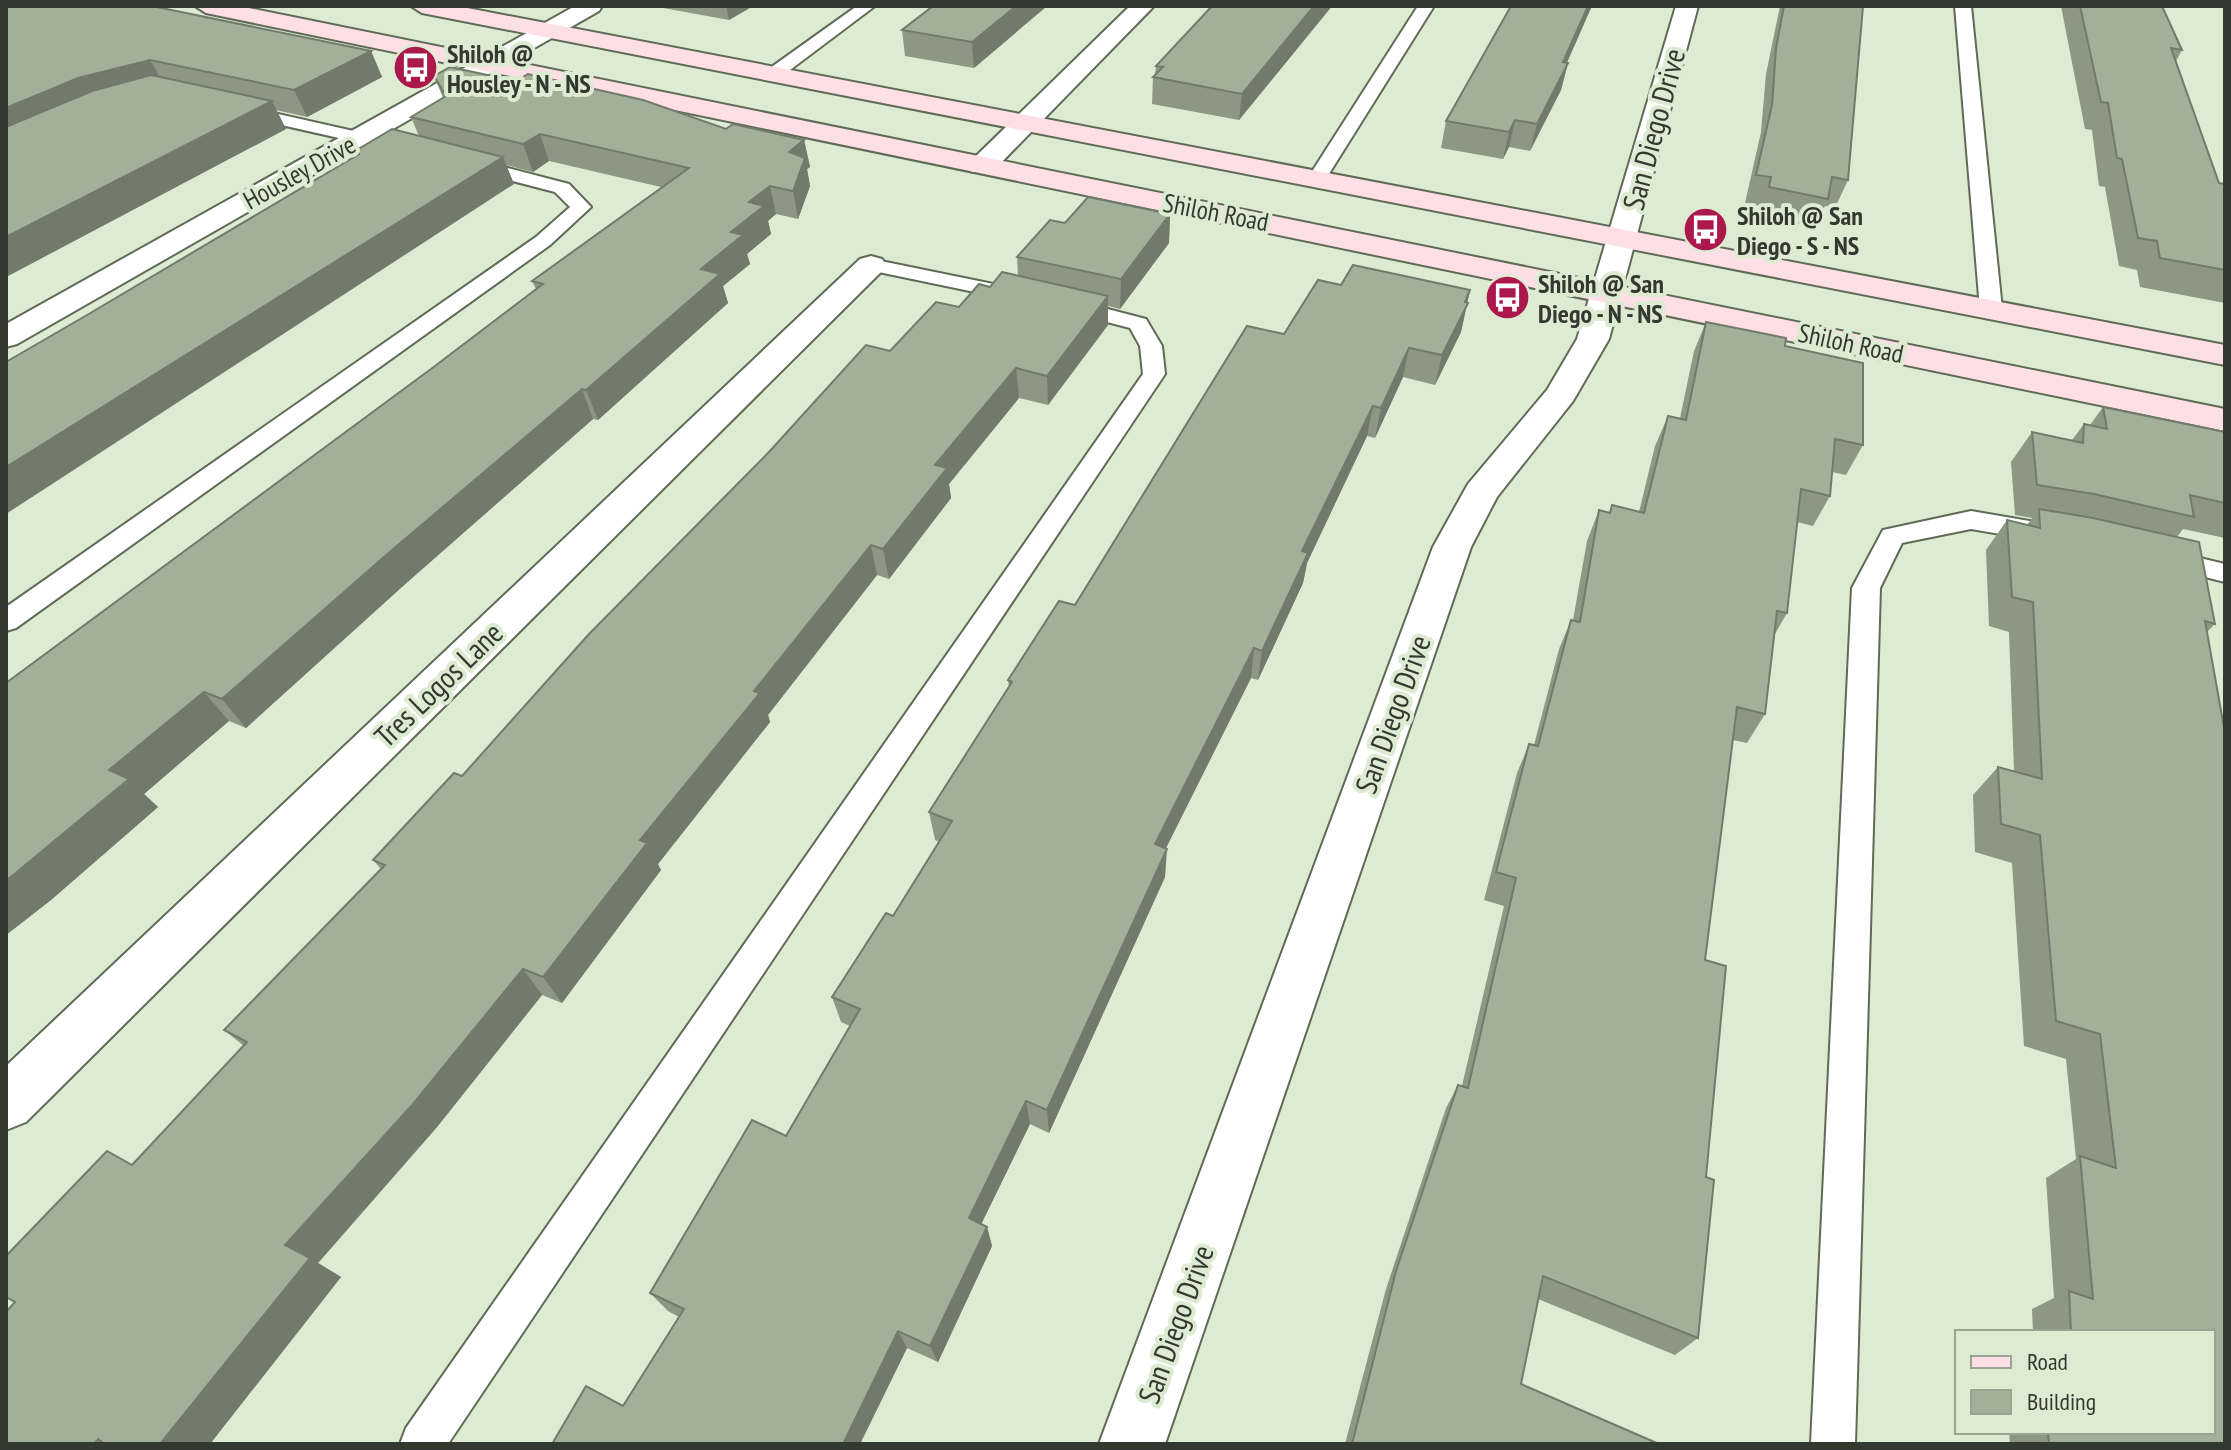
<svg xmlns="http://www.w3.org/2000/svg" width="2231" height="1450" viewBox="0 0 2231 1450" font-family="'PT Sans Narrow',sans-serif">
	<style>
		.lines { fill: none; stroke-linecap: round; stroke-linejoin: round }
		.lane-casing { stroke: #5f6b56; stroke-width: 4 }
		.street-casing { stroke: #5f6b56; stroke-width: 4 }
		.secondary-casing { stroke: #5f6b56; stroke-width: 4 }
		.lane { fill: #fff; fill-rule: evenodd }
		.street { fill: #fff; fill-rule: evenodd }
		.secondary { fill: #fddfe5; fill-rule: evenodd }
		.wall { fill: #8c9784 }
		.shaded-wall { fill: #727b6b }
		.building { fill: #a3b099; stroke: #727b6b; stroke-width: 2 }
		.labels { text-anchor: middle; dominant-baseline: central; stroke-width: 8; stroke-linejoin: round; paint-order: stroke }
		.far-poi-label { font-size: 26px; font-weight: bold; fill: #343930; stroke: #ddebd3; text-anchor: start }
		.far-street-label { font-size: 26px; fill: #343930; stroke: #ddebd3 }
		.street-label { font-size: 30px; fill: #343930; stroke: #ddebd3 }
	</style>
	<rect width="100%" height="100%" fill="#ddebd3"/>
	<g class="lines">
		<defs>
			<g id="lane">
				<path d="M857,6H875L778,79H766L764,75L766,71Z"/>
				<path d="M1418,6H1434L1322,185H1308L1306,181Z"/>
				<path d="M1955,6H1971L2002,309L1991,315L1980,309Z"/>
				<path d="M243,106L389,139L392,143L383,148L237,115L234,111L237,107Z"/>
				<path d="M473,159L569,184L591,207L550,245L16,628L6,631V607L536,237L570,207L555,192L466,169L464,165L466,161Z"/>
				<path d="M871,259L1018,289L1029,295L1018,301L864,269L861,265Z"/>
				<path d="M1069,299L1146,319L1162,346L1165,374L448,1444H400L406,1428L1143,374L1140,346L1130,328L1061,310L1058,305L1061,300Z"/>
				<path d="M1971,511L2041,523L2050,526L2054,532L2050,538L2041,541L1971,529L1902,543L1880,588L1855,1444H1811L1852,588L1883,530Z"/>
				<path d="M2166,550L2225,564V582L2157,565L2153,559L2157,553Z"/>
			</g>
			<g id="street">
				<path d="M575,6H602L599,11L17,344L6,347V324Z"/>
				<path d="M1130,6H1154L992,172H972L968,166L972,160Z"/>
				<path d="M1676,6H1698L1609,339L1573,401L1497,497L1471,547L1165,1444H1099L1433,547L1468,484L1547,390L1577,339Z"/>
				<path d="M871,256L882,259L886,265L882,271L26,1122L6,1130V1066L860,259Z"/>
			</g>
			<g id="secondary">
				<path d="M195,6H239L2225,409V431L206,13Z"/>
				<path d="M411,6H457L2225,345V365L422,13Z"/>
			</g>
		</defs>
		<use href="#lane" class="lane-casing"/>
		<use href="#street" class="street-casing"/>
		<use href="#secondary" class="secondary-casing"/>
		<use href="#lane" class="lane"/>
		<use href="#street" class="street"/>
		<use href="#secondary" class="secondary"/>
	</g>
	<g class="wall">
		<path d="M6,6L371,51L382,77L307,117L276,110L286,129L6,277Z"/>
		<path d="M652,6H753L729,20Z"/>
		<path d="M1047,6L974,68L905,56L902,30Z"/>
		<path d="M1332,6L1239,120L1152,104L1153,77L1155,75L1156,66Z"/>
		<path d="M1780,6H1863L1848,180L1835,208L1825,206L1815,227L1757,216L1759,206L1745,203L1761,132L1766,74Z"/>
		<path d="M2061,6H2162L2182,50L2176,61L2219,183L2225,184V303L2140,287L2137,270L2119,266L2105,187L2099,186L2092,130L2085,129Z"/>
		<path d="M1568,63L1561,90L1530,151L1509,147L1503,159L1441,148L1446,121Z"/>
		<path d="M434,76L726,129L804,140L810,167L807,169L810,186L798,219L776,214L768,221L771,234L747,254L750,264L723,286L728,303L598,420L593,419L403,586L246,728L229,721L144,794L158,807L51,900L6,935V683L435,366L536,289L532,281L661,187L549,161L533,172L506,165L514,184L87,315L359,154L419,136L411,117L443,98Z"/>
		<path d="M1170,214L1169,243L1120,309L1108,306V325L1048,405L1019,398L949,484L951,498L889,579L877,575L768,715L770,722L658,864L661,870L562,1003L542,995L437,1127L318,1263L341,1277L210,1444H6L132,1165L244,1046L224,1030L381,869L373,860L462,776L890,351L990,287L1018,276L1017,257L1065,223Z"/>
		<path d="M1341,285L1470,290L1461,332L1435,385L1403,377L1375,438L1367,436L1307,563L1303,583L1258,680L1251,678L1166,848L1165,877L1049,1133L1030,1124L981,1224L987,1227L992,1246L938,1362L907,1348L860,1444H552L623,1406L679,1317L668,1311L650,1293L786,1136L850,1026L841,1022L832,997L893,916L939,842L935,840L929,812L1009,687L1008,680L1075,605L1284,334Z"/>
		<path d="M1706,322L1785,346L1863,445L1846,475L1832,472L1830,496L1813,526L1797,522L1787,613L1775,634L1765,714L1747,743L1733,740L1705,960L1706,1177L1698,1338L1675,1355L1538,1299L1521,1384L1659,1444H1345L1386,1289L1446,1108L1458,1085L1462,1086L1504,906L1484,900L1517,773L1529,744L1534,745L1559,649L1571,620H1573L1587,541L1599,510L1609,513L1612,505L1639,512L1655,446L1668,416L1680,418L1694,351Z"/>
		<path d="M2103,407L2225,432V538L2183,529L2177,537L2215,624L2207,632L2225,1444H2010L2009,1432H2213V1332H2033L2032,1309L2054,1298L2046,1178L2076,1159L2066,1059L2024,1046L2012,863L1975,852L1973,795L1998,767L2014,771L2009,632L1989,626L1986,550L2007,520L2027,525L2032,518L2015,515L2011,462L2032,432L2072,440L2084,424L2090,425Z"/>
	</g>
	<g class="shaded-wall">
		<path d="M726,6H753L729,20Z"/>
		<path d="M1016,6H1047L974,68L972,42Z"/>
		<path d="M1314,6H1332L1239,120L1242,94Z"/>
		<path d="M1588,6H1592L1562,74L1568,63L1561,90L1530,151L1537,124Z"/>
		<path d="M371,51L382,77L307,117L294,90Z"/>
		<path d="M150,60L165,86L6,144V108L78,78Z"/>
		<path d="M272,101L286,129L6,277V237Z"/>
		<path d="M1515,120L1509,147L1503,159L1509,132Z"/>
		<path d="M540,134L549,161L533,172L523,144Z"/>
		<path d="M804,140L810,167L807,169L810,186L798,219L793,191L789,152Z"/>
		<path d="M503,157L514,184L6,514V467Z"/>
		<path d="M770,186L776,214L768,221L771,234L747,254L750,264L723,286L728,303L598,420L586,390L701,269L731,232L749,202Z"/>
		<path d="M1170,214L1169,243L1120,309L1121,279Z"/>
		<path d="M1470,290L1461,332L1435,385L1442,355Z"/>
		<path d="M1108,296V325L1048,405L1047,376Z"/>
		<path d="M1409,348L1403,377L1375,438L1381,408Z"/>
		<path d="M1016,368L1019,398L949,484L951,498L889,579L883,549L935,465Z"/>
		<path d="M582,389L593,419L403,586L246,728L222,699L385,556Z"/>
		<path d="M1373,406L1367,436L1307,563L1303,583L1258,680L1262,651L1302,551Z"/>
		<path d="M871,545L877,575L768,715L770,722L658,864L661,870L562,1003L543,977L640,840L754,691Z"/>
		<path d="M1254,648L1251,678L1154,872L1155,844Z"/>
		<path d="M204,692L229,721L144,794L158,807L51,900L6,935V881L109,770Z"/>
		<path d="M1167,849L1165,877L1049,1133L1047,1110Z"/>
		<path d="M523,969L542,995L437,1127L318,1263L341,1277L210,1444H160L285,1245Z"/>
		<path d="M1026,1101L1030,1124L974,1239L969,1218Z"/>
		<path d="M987,1227L992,1246L938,1362L930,1346Z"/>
		<path d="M898,1331L907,1348L860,1444H843Z"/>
	</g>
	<g class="building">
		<path d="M6,6H152L371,51L294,90L150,60L78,78L6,108Z"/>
		<path d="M933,6H1016L972,42L902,30Z"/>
		<path d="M1212,6H1314L1242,94L1153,77L1163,67L1156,66Z"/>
		<path d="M1511,6H1588L1563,62L1568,63L1537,124L1515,120L1509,132L1446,121Z"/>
		<path d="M1784,6H1863L1848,180L1832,177L1828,199L1769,187L1771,177L1756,175L1772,105L1776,48Z"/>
		<path d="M2080,6H2162L2182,50L2171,48L2219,183L2225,184V270L2160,258L2157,241L2138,238L2122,159L2117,158L2108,103L2101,102Z"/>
		<path d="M450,67L516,81L528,74L643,100L726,129L733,124L804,140L789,152L805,158L793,191L770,186L749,202L764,206L731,232L743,235L701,269L720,274L586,390L582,389L385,556L222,699L204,692L109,770L129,779L6,881V683L435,366L543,284L532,281L689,168L540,134L523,144L411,117L446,96L434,76Z"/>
		<path d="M151,75L272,101L6,237V127L92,91Z"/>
		<path d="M392,129L503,157L6,467V362L87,315L359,154L357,150Z"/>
		<path d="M1088,197L1170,214L1121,279L1017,257L1050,220L1065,223Z"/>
		<path d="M1353,265L1470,290L1465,302L1468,303L1442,355L1409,348L1381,408L1373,406L1302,551L1308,553L1262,651L1254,648L1155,844L1167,849L1047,1110L1026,1101L969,1218L987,1227L930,1346L898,1331L843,1444H552L586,1386L623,1406L684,1309L650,1293L752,1120L786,1136L860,1009L832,997L886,913L893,916L952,821L929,812L1012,682L1008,680L1059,601L1075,605L1247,326L1284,334L1318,280L1341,285Z"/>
		<path d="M1002,272L1108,296L1047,376L1016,368L935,465L947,468L883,549L871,545L754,691L760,693L640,840L647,843L543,977L523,969L413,1104L285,1245L310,1258L160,1444H105L98,1439L94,1444H6V1312L15,1302L6,1297V1256L107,1151L132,1165L247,1042L224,1030L385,865L373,860L454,773L462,776L589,634L769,452L866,345L890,351L936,302L959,307L979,284L990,287Z"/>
		<path d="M1706,322L1786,338L1785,346L1863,363V445L1835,439L1830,496L1801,489L1787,613L1777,611L1765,714L1737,707L1705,960L1726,966L1706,1177L1714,1180L1698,1338L1543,1276L1521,1384L1659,1444H1352L1396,1271L1458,1085L1468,1088L1516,878L1496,872L1529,744L1538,746L1571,620L1580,622L1599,510L1610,513L1612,505L1644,513L1668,416L1686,420Z"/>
		<path d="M2103,407L2225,432V503L2190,495L2194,517L2094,494L2037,485L2032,432L2083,443L2084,424L2107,429Z"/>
		<path d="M2039,509L2093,518L2199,542L2215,624L2205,621L2225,733V1444H2049L2048,1432H2213V1332H2071L2069,1291L2093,1299L2080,1156L2116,1168L2100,1034L2056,1021L2040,835L2001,824L1998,767L2042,779L2033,602L2012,597L2007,520L2040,528Z"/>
	</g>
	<defs>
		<symbol id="bus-disc" viewBox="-11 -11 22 22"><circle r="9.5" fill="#ab184c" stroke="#ddebd3"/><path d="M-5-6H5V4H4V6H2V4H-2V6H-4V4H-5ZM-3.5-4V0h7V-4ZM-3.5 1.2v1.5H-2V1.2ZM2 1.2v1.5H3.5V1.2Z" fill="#fff"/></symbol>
	</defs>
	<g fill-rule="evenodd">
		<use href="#bus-disc" x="390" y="42" width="51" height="51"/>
		<use href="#bus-disc" x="1680" y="204" width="51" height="51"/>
		<use href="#bus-disc" x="1482" y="272" width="51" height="51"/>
	</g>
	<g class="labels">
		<g class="far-poi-label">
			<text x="447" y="53">Shiloh @<tspan x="447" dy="30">Housley - N - NS</tspan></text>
			<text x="1737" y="215">Shiloh @ San<tspan x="1737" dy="30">Diego - S - NS</tspan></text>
			<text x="1538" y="283">Shiloh @ San<tspan x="1538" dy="30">Diego - N - NS</tspan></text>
		</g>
		<g class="far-street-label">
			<text transform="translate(299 172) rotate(-29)">Housley Drive</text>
			<text transform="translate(1216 212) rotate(11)">Shiloh Road</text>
			<text transform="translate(1851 343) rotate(12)">Shiloh Road</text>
		</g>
		<g class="street-label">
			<text transform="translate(1653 129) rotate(-75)">San Diego Drive</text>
			<text transform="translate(438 684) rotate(-44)">Tres Logos Lane</text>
			<text transform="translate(1392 714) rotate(-70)">San Diego Drive</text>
			<text transform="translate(1175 1324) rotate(-70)">San Diego Drive</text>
		</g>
	</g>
	<rect width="2231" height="1450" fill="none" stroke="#343930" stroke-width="16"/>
	<rect x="1955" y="1330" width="260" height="104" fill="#ddebd3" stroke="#99a492" stroke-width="2"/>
	<rect x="1971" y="1356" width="40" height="12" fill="#fddfe5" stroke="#99a492" stroke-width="2"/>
	<text x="2027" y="1370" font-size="24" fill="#343930">Road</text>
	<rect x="1971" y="1390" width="40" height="24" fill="#a3b099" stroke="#99a492" stroke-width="2"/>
	<text x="2027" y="1410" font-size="24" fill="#343930">Building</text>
</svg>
